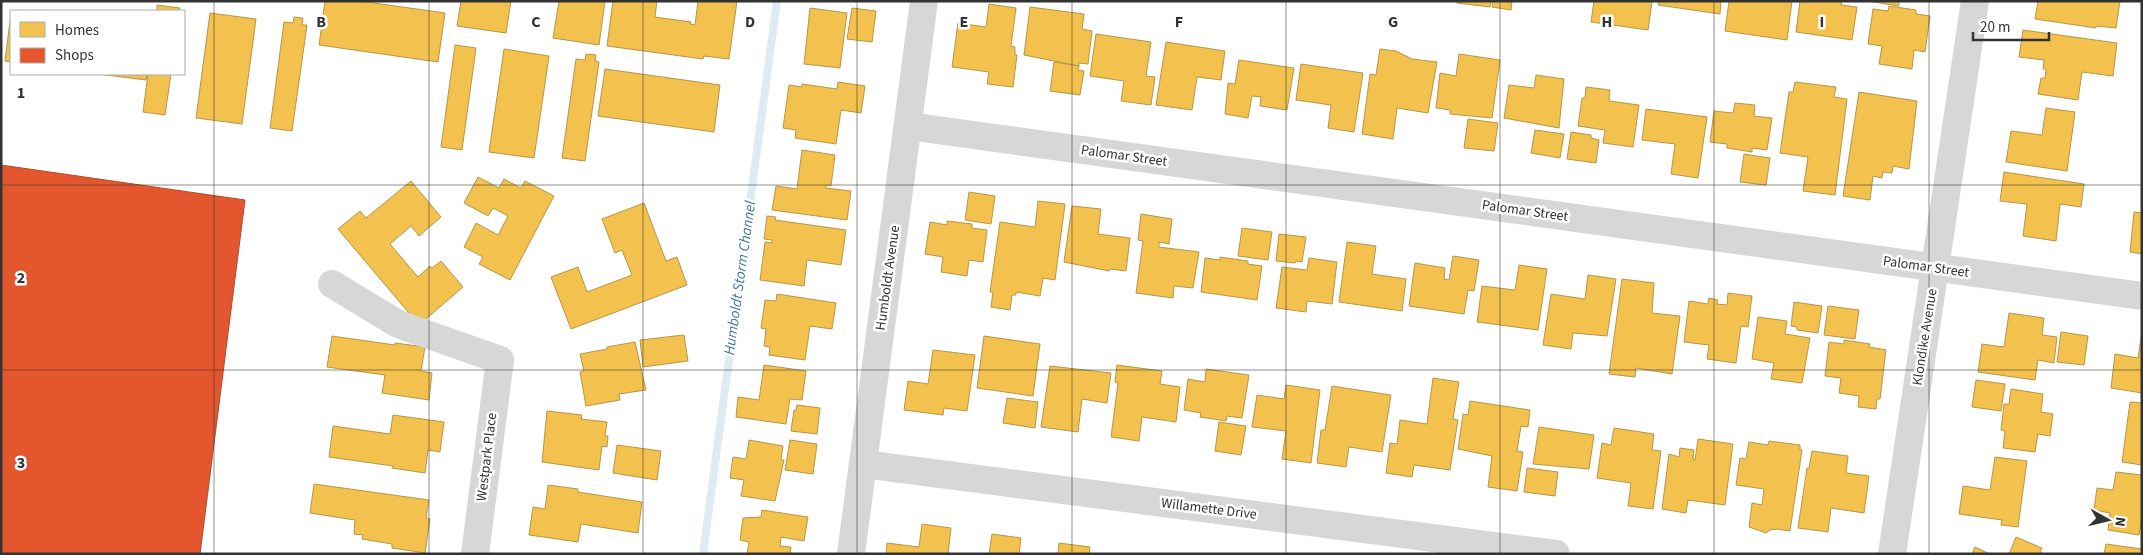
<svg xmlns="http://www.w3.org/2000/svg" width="2143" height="555" viewBox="0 0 2143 555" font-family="'Source Sans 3',sans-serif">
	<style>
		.homes { fill: #f2c14e; stroke: #b99646 }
		.shops { fill: #e4572e; stroke: #af4c30 }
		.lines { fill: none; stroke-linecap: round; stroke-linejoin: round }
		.stream { stroke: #ddebf3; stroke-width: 8 }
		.minor { stroke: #d7d7d7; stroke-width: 28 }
		.tertiary { stroke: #d7d7d7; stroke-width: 28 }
		.grid { fill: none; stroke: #333; stroke-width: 1; stroke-opacity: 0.55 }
		.labels { text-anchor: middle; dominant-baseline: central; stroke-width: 5; stroke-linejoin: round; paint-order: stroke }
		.street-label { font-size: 14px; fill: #333; stroke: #fff }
		.water-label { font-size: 15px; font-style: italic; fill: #3f7597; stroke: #fff }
		.grid-label { font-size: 16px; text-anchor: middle; font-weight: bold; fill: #333; stroke: #fff; stroke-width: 5; stroke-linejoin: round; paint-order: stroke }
	</style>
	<rect width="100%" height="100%" fill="#fff"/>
	<g class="homes">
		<path d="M325,1H360L445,13L438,62L319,45Z"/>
		<path d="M461,1H511L506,33L457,26Z"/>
		<path d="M559,1H605L599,45L553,38Z"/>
		<path d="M613,1H657L655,17L691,22L690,24L695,25L698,1H737L729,59L704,56L703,59L607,46Z"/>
		<path d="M1457,1H1491L1490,7L1457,3Z"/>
		<path d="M1493,1H1512L1511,10L1492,7Z"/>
		<path d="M1594,1H1652L1648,30L1591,22Z"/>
		<path d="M1659,1H1721L1720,14L1658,5Z"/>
		<path d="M1729,1H1792L1787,40L1725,31Z"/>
		<path d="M1800,1H1842L1841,5L1857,7L1852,40L1796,32Z"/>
		<path d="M1867,1H1899V6Z"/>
		<path d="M2038,1H2120L2116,28L2096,26V28L2035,19Z"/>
		<path d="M989,4L1016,8L1011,46L1015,47V55H1017L1013,87L987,84L989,72L952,67L958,23L986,27Z"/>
		<path d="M157,5L180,8L179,11H157Z"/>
		<path d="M1889,6L1916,10V14L1930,16L1925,52L1914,50L1912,69L1879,64L1882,46L1868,44L1873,9L1888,11Z"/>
		<path d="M1030,7L1084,14L1082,29L1092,31L1088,64L1079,63V66L1024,55Z"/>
		<path d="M810,8L847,13L840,68L804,64Z"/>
		<path d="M852,8L876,11L872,42L847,39Z"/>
		<path d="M11,13V62L5,61Z"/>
		<path d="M210,13L256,19L242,124L196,118Z"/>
		<path d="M294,17L303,18L302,25H307L292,131L270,128L284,22L293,23Z"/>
		<path d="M2023,30L2117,43L2113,76L2082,72L2078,100L2038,94L2041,78H2045L2046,69H2043L2044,60L2019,57Z"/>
		<path d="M1096,34L1151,42L1146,76L1155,77L1151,105L1121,101L1124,81L1090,76Z"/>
		<path d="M1166,42L1225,51L1221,80L1197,77L1192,110L1156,105Z"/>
		<path d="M455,45L476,48L462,150L441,147Z"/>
		<path d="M504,49L549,56L534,158L489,152Z"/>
		<path d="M1380,49L1396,51L1412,59L1437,62L1428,113L1397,108L1393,139L1362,134L1370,74L1376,75Z"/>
		<path d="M586,54L596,55L595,61L599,62L585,161L562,158L576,59L585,60Z"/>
		<path d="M1459,54L1500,60L1492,118L1450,114V110L1436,108L1440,73L1456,76Z"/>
		<path d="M1239,60L1294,68L1287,110L1260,106L1261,97L1252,96L1248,118L1225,114L1228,83L1235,84Z"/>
		<path d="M1054,62L1079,66L1078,70L1084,71L1080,95L1050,91Z"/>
		<path d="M1301,64L1363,73L1354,132L1328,128L1331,105L1296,100Z"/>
		<path d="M605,69L720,85L714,132L598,116Z"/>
		<path d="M98,74H147L146,80Z"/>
		<path d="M148,74H171L165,115L143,112Z"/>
		<path d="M1536,75L1564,79L1559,128L1504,118L1509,85L1534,88Z"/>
		<path d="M838,82L865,86L861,113L841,110L836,144L795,138L796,130L783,128L789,85L802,87V84L837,89Z"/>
		<path d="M1795,82L1836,87L1834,97L1847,99L1835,195L1803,191L1808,157L1780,153L1789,92H1793Z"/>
		<path d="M1586,87L1610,90L1609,101L1639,105L1633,147L1603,143L1605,130L1578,126L1582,98H1585Z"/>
		<path d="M1859,92L1917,101L1909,169L1893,166L1892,173L1883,172L1882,178L1873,176L1870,200L1843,196Z"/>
		<path d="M1735,103L1755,105L1754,116L1772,118L1767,150L1752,148V152L1727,148V144L1710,142L1714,111L1733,113Z"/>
		<path d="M2046,108L2075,112L2067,171L2006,162L2011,131L2042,135Z"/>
		<path d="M1646,109L1707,117L1698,178L1671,174L1675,144L1642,140Z"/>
		<path d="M1468,119L1498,123L1494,151L1464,148Z"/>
		<path d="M1535,130L1564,134L1560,158L1531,153Z"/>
		<path d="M1571,132L1591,135V138L1599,140L1596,163L1567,159Z"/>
		<path d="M802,150L835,155L831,186L826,185V188L851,191L847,220L772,210L776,186L797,189Z"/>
		<path d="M1744,154L1770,158L1766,185L1740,182Z"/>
		<path d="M2004,172L2084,184L2081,207L2060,204L2056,241L2023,236L2027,204L2000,201Z"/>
		<path d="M478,177L499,188L504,179L521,188L525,181L554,196L510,280L479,264L483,257L464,247L476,223L498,235L508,216L493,208L488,216L464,203Z"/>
		<path d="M411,181L441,217L419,236L411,226L390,244L418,277L430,266L432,268L441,261L463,287L419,325L338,229L360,211L366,218Z"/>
		<path d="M969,192L995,196L991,224L965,220Z"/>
		<path d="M1038,201L1065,204L1055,280L1043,278L1040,296L1016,292V295H1012L1010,310L991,307L993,292H990L1000,222L1035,227Z"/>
		<path d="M644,203L666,261L677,257L687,285L571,329L551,277L578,267L587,292L632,275L622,250L615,253L602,219Z"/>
		<path d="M1072,206L1101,209L1098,234L1130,238L1126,271L1110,269L1109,271L1064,262Z"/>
		<path d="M2134,212L2142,213V254L2130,252Z"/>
		<path d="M1141,214L1172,219L1169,244L1159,242V247L1199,252L1193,288L1174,286L1173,298L1136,293L1143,241L1138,240Z"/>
		<path d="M767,216L776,217L775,220L846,230L841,265L807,260L804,286L760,280L765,242L772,243V240L764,239Z"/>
		<path d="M947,221L972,224V228L987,230L983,262L969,260L967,276L941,272L943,257L925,254L930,222L947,225Z"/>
		<path d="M1242,228L1272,232L1268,260L1238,256Z"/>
		<path d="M1279,234L1306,237L1302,262L1296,261L1295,263L1276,261Z"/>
		<path d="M1347,242L1376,246L1372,274L1406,279L1402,311L1339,302Z"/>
		<path d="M1453,256L1479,260L1474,291L1468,290L1464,314L1409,306L1415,263L1445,268L1444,279L1449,280Z"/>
		<path d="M1220,257L1248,261V264L1262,266L1257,300L1201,292L1205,258L1220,260Z"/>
		<path d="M1309,258L1337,262L1332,304L1307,301L1306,312L1276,308L1282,267L1307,270Z"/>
		<path d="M1519,265L1547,269L1538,330L1477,322L1482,286L1515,290Z"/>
		<path d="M1588,275L1616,279L1607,336L1573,333L1571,349L1543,345L1551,294L1585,299Z"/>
		<path d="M1622,279L1654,283L1652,313L1680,316L1672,374L1636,368L1635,377L1609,374Z"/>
		<path d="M1728,293L1752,296L1748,327L1741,326L1736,363L1707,359L1709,345L1684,342L1689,301L1708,304L1709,298L1718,300L1717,304L1727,305Z"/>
		<path d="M777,294L836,303L832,329L810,326L805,360L769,355L770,347L764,346L766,329L761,328L765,300L776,301Z"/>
		<path d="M1794,302L1822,306L1818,333L1797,330V327L1791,326Z"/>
		<path d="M1828,306L1859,310L1855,339L1824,335Z"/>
		<path d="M2009,313L2044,318L2042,335L2057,337L2054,363L2038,360L2035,380L1978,372L1982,344L2004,347Z"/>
		<path d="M1758,317L1787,321L1785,334L1810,338L1802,383L1771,379L1774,363L1752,359Z"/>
		<path d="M2061,332L2088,336L2084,365L2057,362Z"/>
		<path d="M2142,332V393L2111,388L2115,354L2138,358Z"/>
		<path d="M684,335L688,361L643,367L640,340Z"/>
		<path d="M332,336L395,345V343L425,347L421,371L432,373L429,400L382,393L385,375L327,367Z"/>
		<path d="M984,336L1040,344L1033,396L977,388Z"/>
		<path d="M1844,340L1870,344L1869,347L1886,350L1880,399H1877L1876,409L1858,407L1859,396L1839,393L1841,378L1825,376L1829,342L1844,344Z"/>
		<path d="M635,342L646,390L619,394L620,400L586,406L580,372L584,371L580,354L607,349V347Z"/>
		<path d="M933,350L975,355L967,411L944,408L943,415L904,410L908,381L928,384Z"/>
		<path d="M764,365L806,371L802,400L790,399L786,424L736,417L738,397L759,400Z"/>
		<path d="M1117,365L1162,371L1160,384L1180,387L1176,422L1142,417L1139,441L1111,437L1118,383L1115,382Z"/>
		<path d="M1050,366L1111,373L1107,403L1082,399L1078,432L1041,427Z"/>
		<path d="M1206,369L1249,375L1242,418L1227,416L1226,421L1200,417L1201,413L1184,410L1188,379L1205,382Z"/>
		<path d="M1433,378L1459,382L1453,419L1458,420L1450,470L1414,465L1412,477L1386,473L1390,443L1397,444L1400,420L1427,424Z"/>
		<path d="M1976,380L2005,384L2001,411L1972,407Z"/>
		<path d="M1286,385L1320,390L1311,463L1282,459L1286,431L1252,427L1257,395L1284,399Z"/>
		<path d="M1332,386L1391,395L1382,452L1349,447L1346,467L1317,463L1321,430H1325Z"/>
		<path d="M2011,389L2043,394L2041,412L2053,414L2050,436L2038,434L2035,452L2003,448L2005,431L2001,430L2004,404H2009Z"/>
		<path d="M1007,398L1038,402L1035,428L1003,423Z"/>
		<path d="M1470,401L1530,410L1528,427L1521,426L1517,451L1523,452L1517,491L1488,487L1492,456L1458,449L1463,414L1468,415Z"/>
		<path d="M2130,402L2142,403V465L2122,462Z"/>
		<path d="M797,405L820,408L817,434L791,431L794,410H796Z"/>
		<path d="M547,411L582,415L581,419L607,422L605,436H608L607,447L602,446L599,470L542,462Z"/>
		<path d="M393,415L444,422L440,452L428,450L425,473L392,468L393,466L329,457L333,426L390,434Z"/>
		<path d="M1219,422L1246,426L1241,455L1215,451Z"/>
		<path d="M1539,427L1594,435L1589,469L1533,464Z"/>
		<path d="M1614,428L1654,434L1652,450L1661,451L1653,509L1628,506L1631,483L1597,478L1602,443L1611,445Z"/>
		<path d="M1698,439L1733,444L1725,505L1688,500L1686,513L1662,509L1669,454L1679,457L1680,448L1694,450L1693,459L1695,460Z"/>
		<path d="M749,440L783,446L781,460H784L775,501L741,496L744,480L730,478L733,457L746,459Z"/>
		<path d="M790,440L817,444L813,474L785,470Z"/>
		<path d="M1769,441L1800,445V450H1802L1790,531L1777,529L1770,530L1766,533L1749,527L1752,503L1762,505L1764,489L1736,485L1740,458L1746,459L1749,442L1768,445Z"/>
		<path d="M617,445L661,451L657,480L613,473Z"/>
		<path d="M1812,451L1848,456L1846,473L1869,476L1864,513L1831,508L1828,532L1798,528L1807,468H1809Z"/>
		<path d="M1995,457L2027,461L2018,527L2001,525L2002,520L1959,514L1963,486L1990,490Z"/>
		<path d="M1527,468L1558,472L1555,496L1524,492Z"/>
		<path d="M2116,472L2142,475V516L2139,535L2108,530L2110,513L2094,510L2097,488L2113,490Z"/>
		<path d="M314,484L429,500L426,518L430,519L425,553L392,548V544L362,539L363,535L354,534L355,520L310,513Z"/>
		<path d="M548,485L578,489V492L642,502L638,533L581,524L578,542L529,535L533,507L545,509Z"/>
		<path d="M762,510L808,517L804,541L781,537L780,546L791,547L790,554H747L749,542L740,540L743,518L761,517Z"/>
		<path d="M922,524L951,528L948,554H886L887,543L919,547Z"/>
		<path d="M992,534L1021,538L1019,554H989Z"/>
		<path d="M2016,537L2042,548L2040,552L2044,554H2009Z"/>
		<path d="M1059,543L1090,547L1089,554H1058Z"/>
		<path d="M2106,544L2142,549V554H2104Z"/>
		<path d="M1975,547L1990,554H1972Z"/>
	</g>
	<path class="shops" d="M1,165L245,200L200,554H1Z"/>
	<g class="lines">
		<path class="stream" d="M703,554L777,1"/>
		<g class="minor">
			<path d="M908,126L2142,296"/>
			<path d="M332,284L398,324L500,360"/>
			<path d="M863,464L1556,554"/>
			<path d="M851,554L924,1"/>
			<path d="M1892,554L1975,1"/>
		</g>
		<path class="tertiary" d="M475,554L500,360"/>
	</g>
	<path class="grid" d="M214,1V554M429,1V554M643,1V554M857,1V554M1072,1V554M1286,1V554M1500,1V554M1714,1V554M1929,1V554M1,185H2142M1,370H2142"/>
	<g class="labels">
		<g class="street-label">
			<text transform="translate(1124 156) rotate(8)">Palomar Street</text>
			<text transform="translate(1525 211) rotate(8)">Palomar Street</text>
			<text transform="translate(1926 267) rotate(8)">Palomar Street</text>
			<text transform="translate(888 278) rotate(-82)">Humboldt Avenue</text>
			<text transform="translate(1925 337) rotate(-81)">Klondike Avenue</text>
			<text transform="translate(487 457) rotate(-83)">Westpark Place</text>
			<text transform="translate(1209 509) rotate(7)">Willamette Drive</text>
		</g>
		<g class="water-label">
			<text transform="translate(740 278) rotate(-82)">Humboldt Storm Channel</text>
		</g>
	</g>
	<g class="grid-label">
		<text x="321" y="27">B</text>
		<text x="536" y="27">C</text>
		<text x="750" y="27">D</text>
		<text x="964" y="27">E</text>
		<text x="1179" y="27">F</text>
		<text x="1393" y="27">G</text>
		<text x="1607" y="27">H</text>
		<text x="1822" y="27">I</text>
		<text x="21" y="98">1</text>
		<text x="21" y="283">2</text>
		<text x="21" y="468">3</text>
	</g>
	<rect width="2143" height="555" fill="none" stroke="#333333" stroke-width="5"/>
	<rect x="10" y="10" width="175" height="65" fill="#ffffff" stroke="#adadad"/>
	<rect x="20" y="22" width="25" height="15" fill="#f2c14e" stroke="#adadad"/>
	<text x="55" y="35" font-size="15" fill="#333333">Homes</text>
	<rect x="20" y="48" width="25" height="15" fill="#e4572e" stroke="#adadad"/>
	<text x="55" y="60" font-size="15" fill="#333333">Shops</text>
	<g transform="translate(2108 520) rotate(98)" stroke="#ffffff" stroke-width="4" paint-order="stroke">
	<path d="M0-4L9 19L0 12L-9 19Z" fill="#333333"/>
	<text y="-8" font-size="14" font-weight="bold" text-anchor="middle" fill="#333333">N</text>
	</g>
	<path d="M1973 32v8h76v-8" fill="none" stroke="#333333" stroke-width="2.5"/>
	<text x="1980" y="32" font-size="15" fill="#333333" stroke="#ffffff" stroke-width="4" paint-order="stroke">20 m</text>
</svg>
